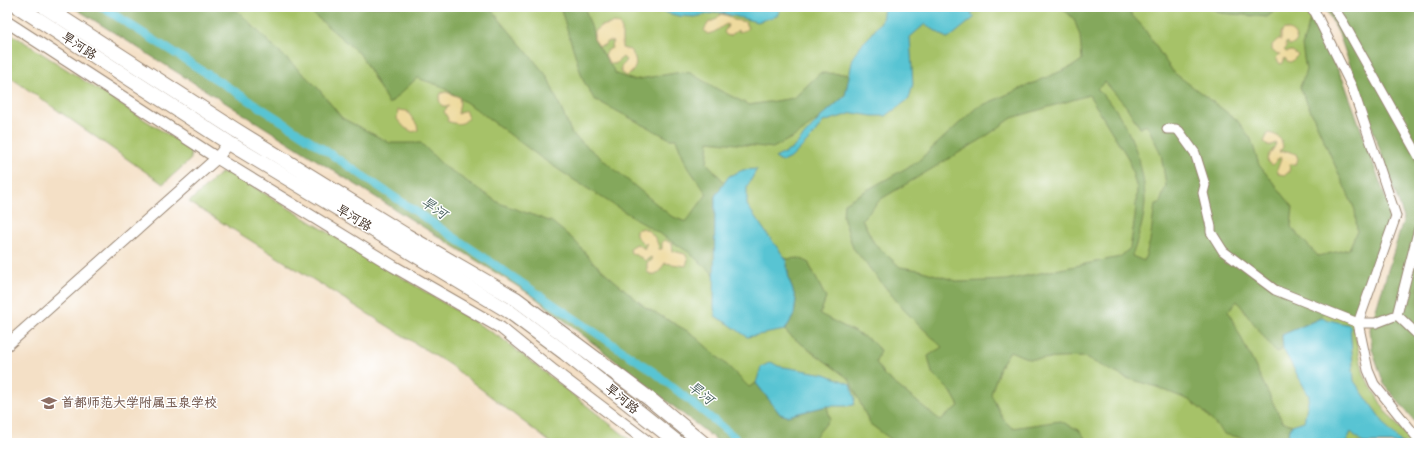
<svg xmlns="http://www.w3.org/2000/svg" width="1426" height="450" viewBox="0 0 1426 450" font-family="Pangolin,'LXGW WenKai TC',sans-serif">
	<style>
		.green { fill: #a6c268; stroke: #707643 }
		.forest { fill: #84a85c; stroke: #60693d; fill-rule: evenodd }
		.sand { fill: #eeda9e; stroke: #94825e }
		.water { fill: #59c4d3; stroke: #4a7778 }
		.lines { fill: none; stroke-linecap: round; stroke-linejoin: round }
		.canal { stroke: #59c4d3; stroke-width: 8 }
		.minor-casing { stroke: #988572; stroke-width: 11 }
		.tertiary-casing { stroke: #988572; stroke-width: 13 }
		.primary-casing { stroke: #988572; stroke-width: 16 }
		.minor { stroke: #fff; stroke-width: 9 }
		.tertiary { stroke: #fff; stroke-width: 11 }
		.primary { stroke: #fff; stroke-width: 14 }
		.labels { text-anchor: middle; dominant-baseline: central; stroke-width: 3; stroke-linejoin: round; paint-order: stroke }
		.street-label { font-size: 13px; fill: #3b2a1e; stroke: #fff }
		.education-label { font-size: 13px; font-weight: bold; fill: #785e54; stroke: #fff; text-anchor: start }
		.water-label { font-size: 14px; font-style: italic; fill: #46605d; stroke: #fff }
	</style>
	<rect width="100%" height="100%" fill="#fff"/>
	<filter id="ink" filterUnits="userSpaceOnUse"><feTurbulence type="fractalNoise" baseFrequency=".025" numOctaves="2"/><feDisplacementMap in="SourceGraphic" scale="8" xChannelSelector="R" yChannelSelector="G"/><feConvolveMatrix kernelMatrix="1 2 1 2 8 2 1 2 1" color-interpolation-filters="sRGB"/></filter>
	<filter id="wash" filterUnits="userSpaceOnUse"><feTurbulence type="fractalNoise" baseFrequency=".012" numOctaves="4" result="noise"/><feDisplacementMap in="SourceGraphic" scale="16" xChannelSelector="R" yChannelSelector="G"/><feGaussianBlur stdDeviation="0.9" result="paint"/><feColorMatrix in="noise" values="0 0 0 0 0 0 0 0 0 0 0 0 0 0 0 0 0 1.4 0 .05"/><feComposite in="paint" operator="in"/></filter>
	<g filter="url(#wash)">
		<rect width="100%" height="100%" fill="#f4e0c6"/>
		<g class="green">
			<path d="M136,7H1303L1311,17L1344,82L1388,223L1353,326L1364,375L1386,412L1413,443H753Z"/>
			<path d="M7,31L190,149L191,159L163,184L7,75Z"/>
			<path d="M221,173H231L501,338L634,443H551L450,365L189,202Z"/>
		</g>
		<g class="forest">
			<path d="M73,7H227L239,12L272,45L317,87L342,118L390,143H421L444,166L499,203L552,222L574,240L593,262L645,307L691,333L727,365L749,387L756,383L780,414L787,416L827,406L830,419L810,443H720L533,296Z"/>
			<path d="M305,7H489L547,76L572,134L671,216L686,222L707,194L687,166L676,139H670L594,99L583,80L561,10L559,7H585C587,18 593,28 594,39L616,74L633,80L682,72L690,73L719,90L749,105L794,98L820,73L850,74L845,96L821,117L797,135L773,148L709,141L707,163L725,183L715,196V275L687,251L574,180L540,157L476,109L441,86L417,78L389,104L360,54Z"/>
			<path d="M1061,7H1120L1129,12L1143,27L1173,72L1237,120L1251,139L1259,165L1293,207L1291,227L1318,256L1349,249L1357,231L1355,210L1300,87L1306,70L1302,46L1311,17L1344,82L1390,210L1388,223L1355,319L1325,307L1321,318L1282,335L1283,349L1276,353L1237,301L1228,311L1282,421L1292,425L1287,438V443H1254L1246,439L1224,434L1202,410L1189,400L1154,386L1126,378L1084,357L1037,359H1029L1010,351L1000,367L991,394L1003,419L1012,428L1060,421L1079,430L1088,442L1082,443H896L870,424L849,379L788,334L785,330L794,315L796,300L789,279L786,259L799,258L808,262L826,298L820,314L870,340L880,350L876,362L884,375L940,420L959,406L951,392L932,373L928,356L942,347L904,310L853,248L843,216L844,203L917,162L976,108L1073,66L1082,60L1080,36L1074,19ZM1105,82L1126,106L1140,128L1147,125L1161,154L1166,185L1160,203L1155,204L1150,241L1144,261L1132,256C1138,239 1144,221 1145,202C1145,169 1133,135 1114,107C1109,101 1103,95 1097,89ZM1089,95L1128,158L1137,189L1135,217L1130,248L1120,257L1006,280L960,282L919,270L900,267L874,243L862,219L881,199L982,139L1012,118Z"/>
			<path d="M1208,7H1280L1267,17L1221,13Z"/>
			<path d="M1322,7H1419V427L1384,384L1372,349L1370,329L1404,218L1339,34L1328,13Z"/>
		</g>
		<g class="sand">
			<path d="M721,14L728,16L734,20L746,22L748,27L746,30L739,32L738,30L730,36L726,35L724,32L728,26L727,24C718,28 718,32 707,34L704,30L709,22L715,20Z"/>
			<path d="M614,23L619,24L622,29V48L630,50C638,60 638,69 627,76L621,73V67L626,60L623,57L615,64L609,63L605,55L608,50L612,48L611,45L613,42L609,41L604,45L599,46L594,39V33L600,26Z"/>
			<path d="M1284,29C1292,30 1295,33 1297,40L1294,44L1290,46L1287,42L1285,44L1287,47L1284,50L1286,52L1292,51L1298,55L1291,62L1287,61L1285,58L1283,63L1280,64L1276,58L1280,54L1275,53L1272,50V45L1277,40H1281V33Z"/>
			<path d="M446,92L459,97L460,102L458,114L465,110L468,118C463,126 455,124 447,121L448,119L444,111L449,106H442L439,100L441,93Z"/>
			<path d="M398,110L407,111L417,125L418,130L413,132L405,128L397,119Z"/>
			<path d="M1268,133C1278,135 1281,137 1283,147L1279,152L1287,151L1296,154L1298,159L1296,164H1290L1289,172L1285,175L1279,174L1277,170L1281,159L1280,157L1273,165L1270,164L1267,161C1268,152 1274,151 1276,143L1268,146L1264,142Z"/>
			<path d="M643,228C651,231 658,240 659,249H662V242L665,240L672,244L673,251L685,254L688,259L686,266L665,263L659,272L653,275L647,272V263L652,260L651,257L645,261L642,258L631,253L630,248L637,244L645,249V246L647,244L646,243L644,244L636,236V230Z"/>
		</g>
		<g class="water">
			<path d="M639,7H781L777,16L757,22L718,12L695,17L679,16L659,11L646,14Z"/>
			<path d="M884,7H978L971,14L975,17L948,39L925,24L910,37L913,84L909,99L886,116H872L853,113L823,122L812,137L792,157L782,162L775,158L792,149L821,117L845,96L853,57L861,45L872,34L882,20Z"/>
			<path d="M757,169L747,187V205L767,234L786,259L789,279L796,300L794,315L785,330L747,337L729,324L716,317L714,308L715,196L729,176L743,170Z"/>
			<path d="M1321,318L1350,325L1354,381L1389,430L1402,443H1363L1351,432L1346,443H1287V438L1292,425L1304,421L1309,396L1283,349L1282,335Z"/>
			<path d="M771,362L778,366L825,374L850,384L855,398L854,405L846,406H827L787,416L780,414L756,383L761,367Z"/>
		</g>
		<g class="lines">
			<path class="canal" d="M102,7L283,122L654,372L742,443"/>
		</g>
	</g>
	<g filter="url(#ink)">
		<g class="lines">
			<defs>
				<g id="minor">
					<path d="M1310,7L1315,12L1352,87L1396,216L1358,323L1368,370L1374,384L1419,440"/>
					<path d="M1333,7L1343,22L1419,157"/>
					<path d="M1167,129H1176L1179,131L1195,153L1205,185L1203,193L1211,227V232L1223,251L1275,290L1358,323H1376L1397,315L1419,228"/>
					<path d="M1397,315L1419,336"/>
				</g>
				<g id="tertiary">
					<path d="M7,22L217,158L393,266L501,328L554,371L649,443"/>
					<path d="M7,345L217,158L229,143"/>
				</g>
				<g id="primary">
					<path d="M19,7L229,143L510,312L565,353L678,443"/>
					<path d="M45,7L234,129L407,236L516,299L651,400L703,443"/>
				</g>
			</defs>
			<use href="#minor" class="minor-casing"/>
			<use href="#tertiary" class="tertiary-casing"/>
			<use href="#primary" class="primary-casing"/>
			<use href="#minor" class="minor"/>
			<use href="#tertiary" class="tertiary"/>
			<use href="#primary" class="primary"/>
		</g>
	</g>
	<defs>
		<symbol id="school-bare" viewBox="-9 -9 18 18"><path d="M0-5L7-2L0 1L-7-2ZM-4 1L0 2.5L4 1V4Q0 6-4 4Z" fill="#8d6e63" stroke="#fff" stroke-width="2.5" paint-order="stroke"/></symbol>
	</defs>
	<g fill-rule="evenodd">
		<use href="#school-bare" x="38" y="392" width="22" height="22"/>
	</g>
	<g class="labels">
		<g class="street-label">
			<text transform="translate(79 46) rotate(33)">旱河路</text>
			<text transform="translate(354 218) rotate(31)">旱河路</text>
			<text transform="translate(622 399) rotate(39)">旱河路</text>
		</g>
		<g class="education-label">
			<text x="61" y="403">首都师范大学附属玉泉学校</text>
		</g>
		<g class="water-label">
			<text transform="translate(434 208) rotate(34)">旱河</text>
			<text transform="translate(701 393) rotate(39)">旱河</text>
		</g>
	</g>
	<rect width="1426" height="450" fill="none" stroke="#fff" stroke-width="24"/>
</svg>
